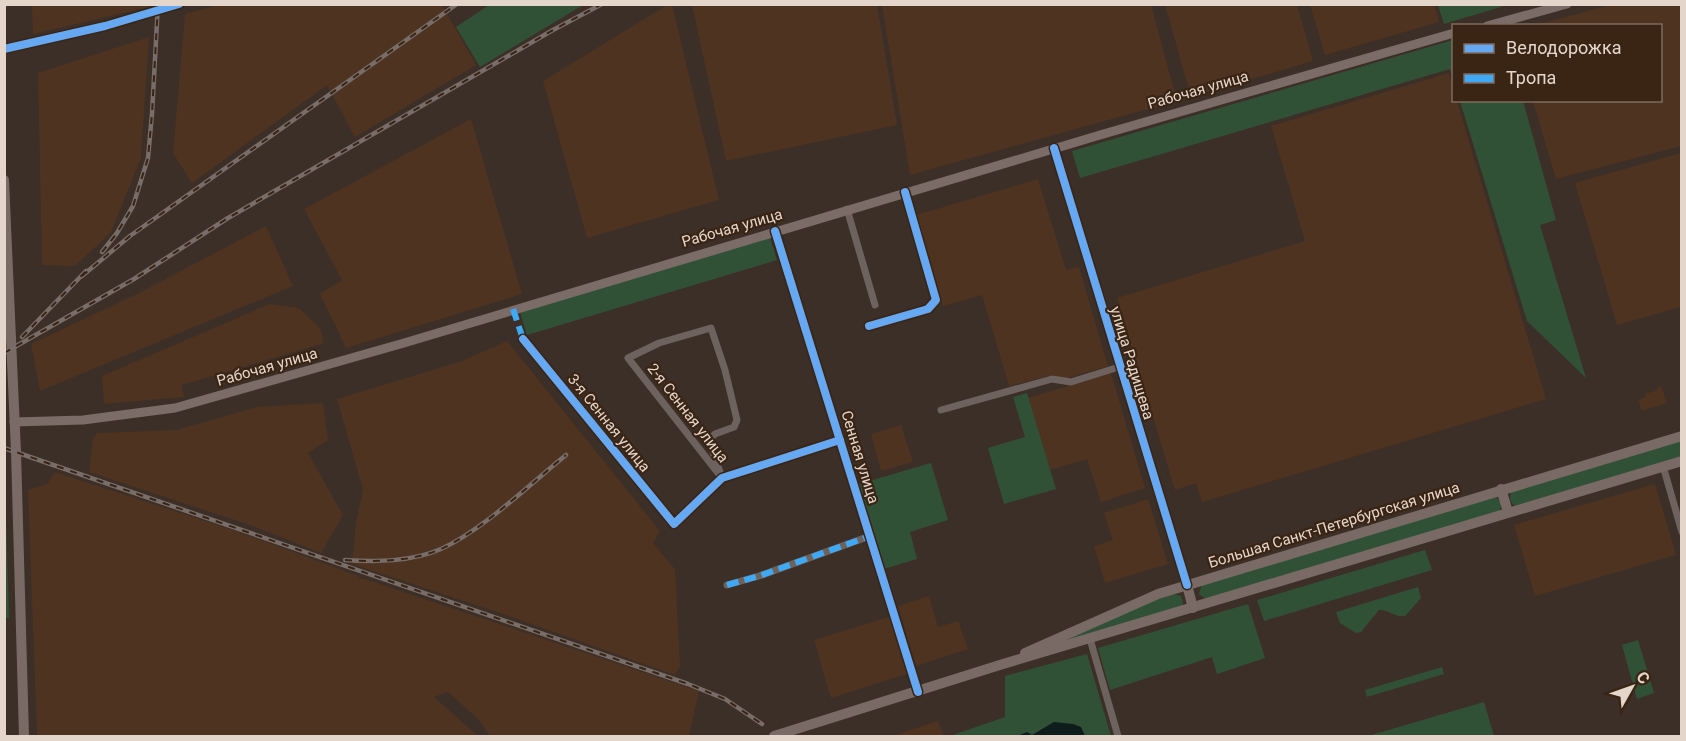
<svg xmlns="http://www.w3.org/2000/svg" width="1686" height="741" viewBox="0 0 1686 741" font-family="Roboto,sans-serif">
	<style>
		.built { fill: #4e3321 }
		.green { fill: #315137 }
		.water { fill: #0e1c1c }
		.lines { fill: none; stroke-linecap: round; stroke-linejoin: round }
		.minor { stroke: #6e625f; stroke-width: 7 }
		.secondary { stroke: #7b6c68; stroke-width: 9 }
		.primary { stroke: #7a6a65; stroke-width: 10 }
		.rail-casing { stroke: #786d69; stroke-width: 4.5 }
		.rail { stroke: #3a2414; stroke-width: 2; stroke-dasharray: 7; stroke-linecap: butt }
		.quiet { stroke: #3fa9f5; stroke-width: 6; stroke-dasharray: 12 6; stroke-linecap: butt }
		.cycleway-casing { stroke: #3a2414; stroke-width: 11 }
		.cycleway { stroke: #66a8f1; stroke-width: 8 }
		.labels { text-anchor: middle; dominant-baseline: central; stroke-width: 4.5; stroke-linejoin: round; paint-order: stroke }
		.street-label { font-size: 15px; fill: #e5d6cc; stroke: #3a2414 }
	</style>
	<rect width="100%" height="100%" fill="#3c2f27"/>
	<g class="built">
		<path d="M669,4L672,5L719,200L587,238L543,81Z"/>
		<path d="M1614,4L1681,5V146L1556,179L1533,101L1660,100V26L1536,25Z"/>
		<path d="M32,5V4L150,5L149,7L33,34Z"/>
		<path d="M218,5H442L476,65L355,137L327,85L192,183L173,153L185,14Z"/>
		<path d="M692,5H877L897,125L726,161Z"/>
		<path d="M882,5H1151L1177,101L910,175Z"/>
		<path d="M1165,5H1297L1313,61L1191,97Z"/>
		<path d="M1310,5H1434L1439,22L1325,55Z"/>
		<path d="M149,37L141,158L111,232L75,266L42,265L38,73Z"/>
		<path d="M1449,73L1453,87L1454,100L1457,101L1546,399L1202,502L1196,483L1175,490L1117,298L1305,241L1271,126Z"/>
		<path d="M471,119L522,294L346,348L320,294L342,280L304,209Z"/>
		<path d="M1681,153V307L1617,325L1575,183Z"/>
		<path d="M1038,179L1066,270L1079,267L1108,366L1064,379L1053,375L1009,386L982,295L943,306L916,215Z"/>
		<path d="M266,226L293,286L40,391L31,344L139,293Z"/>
		<path d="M270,304L299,308L320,328L324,343L182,385L184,397L104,404L102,376Z"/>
		<path d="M507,341L660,531L653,543L675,569L680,666L675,675L503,614L352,564L356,522L363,490L337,399L462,361Z"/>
		<path d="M1111,373L1145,488L1101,502L1087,459L1050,470L1028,398Z"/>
		<path d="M1661,386L1667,403L1642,411L1638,400L1646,397L1645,394L1658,390L1657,387Z"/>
		<path d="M323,403L328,440L308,453L343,515L321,553L253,526L89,472L93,439L97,433L176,430L257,407Z"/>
		<path d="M901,425L913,462L881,471L871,434Z"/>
		<path d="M55,472L239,532L361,577L357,578L365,579L699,691L689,736H490L479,720L448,692L434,697L478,736H37L28,490L47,484Z"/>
		<path d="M1655,484L1676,555L1535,596L1514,525Z"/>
		<path d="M1148,499L1168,564L1105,583L1094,546L1113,540L1104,513Z"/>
		<path d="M929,596L938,627L958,621L968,649L916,666L898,606Z"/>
		<path d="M892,616L907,674L831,698L814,640Z"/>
		<path d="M938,721L944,736H892Z"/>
	</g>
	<g class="green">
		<path d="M1503,4L1504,6L1444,24L1438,5Z"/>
		<path d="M489,5V4L583,5L480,67L456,27Z"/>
		<path d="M1453,40V80L1450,69L1080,178L1072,151Z"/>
		<path d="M1460,101H1523L1556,220L1540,225L1586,378L1527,321Z"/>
		<path d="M770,237L777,260L527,335L520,312Z"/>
		<path d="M1027,393L1056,489L1004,504L988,448L1025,437L1013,397Z"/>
		<path d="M1681,439V457L1515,507L1510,500L1511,490Z"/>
		<path d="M931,463L948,520L910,532L917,559L884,569L859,484Z"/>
		<path d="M5,483L9,618H5Z"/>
		<path d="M1495,495L1501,503L1500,512L1208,601L1199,594L1202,584Z"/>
		<path d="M1425,550L1432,570L1264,621L1257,600Z"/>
		<path d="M1418,587L1421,598L1405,616C1395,618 1389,609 1379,610L1361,632L1356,633L1340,623L1336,612Z"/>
		<path d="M1174,594L1181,596L1183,603L1182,607L1048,648L1154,600Z"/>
		<path d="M1248,604L1265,658L1217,674L1212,657L1110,690L1098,648Z"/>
		<path d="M1638,640L1654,693L1637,699L1622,645Z"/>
		<path d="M1087,654L1111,736H950L1005,717V676Z"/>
		<path d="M1442,667L1444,674L1367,697L1365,690Z"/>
		<path d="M1484,702L1494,736H1368Z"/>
	</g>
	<path class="water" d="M1054,722L1073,724L1081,727L1085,736H1017L1027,732L1032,735Z"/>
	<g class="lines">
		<g class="minor">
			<path d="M4,49L105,26L179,4"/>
			<path d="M1054,148L1187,585"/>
			<path d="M847,209L875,305"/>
			<path d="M775,231L918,692"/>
			<path d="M869,326L928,309L936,300L905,192"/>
			<path d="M711,328L725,370L737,420L734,427L715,434L709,440L722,478L628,358L659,343Z"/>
			<path d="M523,339L674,524L722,478L840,440"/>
			<path d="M941,410L1052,379L1071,382L1119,367"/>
			<path d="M1663,466L1682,532"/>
			<path d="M727,585L759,576L870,536"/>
			<path d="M1090,639L1118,736"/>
		</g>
		<g class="secondary">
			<path d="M1487,26L1567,4"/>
			<path d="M14,422L83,420L175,408L404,343L1100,135L1454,33"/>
		</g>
		<g class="primary">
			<path d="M4,180L16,452L24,736"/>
			<path d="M1501,489L1508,512"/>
			<path d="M1187,585L1193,608"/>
			<path d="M1025,653L1158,594L1682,436"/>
			<path d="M774,736L1003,664L1682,461"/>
		</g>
		<defs>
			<g id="rail">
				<path d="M102,252L117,233L133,206L148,158L152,114L158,4"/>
				<path d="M82,276L130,236L457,4"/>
				<path d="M22,337L86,271"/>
				<path d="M4,353L134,279L228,218L553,30L602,4"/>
				<path d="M4,448L688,684L725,699L762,724"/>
				<path d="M345,560C376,562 411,562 441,549C483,530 530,484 566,455"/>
			</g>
		</defs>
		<use href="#rail" class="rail-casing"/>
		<use href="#rail" class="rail"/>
		<g class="quiet">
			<path d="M513,309L523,339"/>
			<path d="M727,585L759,576L870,536"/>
		</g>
		<defs>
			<g id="cycleway">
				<path d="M4,49L105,26L179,4"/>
				<path d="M1054,148L1187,585"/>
				<path d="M775,231L918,692"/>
				<path d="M869,326L928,309L936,300L905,192"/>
				<path d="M523,339L674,524L722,478L840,440"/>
			</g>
		</defs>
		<use href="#cycleway" class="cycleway-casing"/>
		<use href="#cycleway" class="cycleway"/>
	</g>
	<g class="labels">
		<g class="street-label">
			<text transform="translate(1198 90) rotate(-16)">Рабочая улица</text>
			<text transform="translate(732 228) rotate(-16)">Рабочая улица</text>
			<text transform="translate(1132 363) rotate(73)">улица Радищева</text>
			<text transform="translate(267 367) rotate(-16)">Рабочая улица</text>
			<text transform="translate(688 413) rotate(52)">2-я Сенная улица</text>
			<text transform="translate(609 423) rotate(51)">3-я Сенная улица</text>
			<text transform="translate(860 457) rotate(73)">Сенная улица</text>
			<text transform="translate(1334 525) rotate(-17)">Большая Санкт-Петербургская улица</text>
		</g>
	</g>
	<rect width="1686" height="741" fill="none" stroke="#e5d6cc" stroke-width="12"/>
	<rect x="1452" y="24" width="210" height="78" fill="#3a2414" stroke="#7e6b5e" stroke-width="1.5"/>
	<rect x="1464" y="44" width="30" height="9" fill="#66a8f1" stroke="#7e6b5e" stroke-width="1.5"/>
	<text x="1506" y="54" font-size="18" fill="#e5d6cc">Велодорожка</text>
	<rect x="1464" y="74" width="30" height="9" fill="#3fa9f5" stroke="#7e6b5e" stroke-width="1.5"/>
	<text x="1506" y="84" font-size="18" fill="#e5d6cc">Тропа</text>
	<g transform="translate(1632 687) rotate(50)" stroke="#3a2414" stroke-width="4.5" paint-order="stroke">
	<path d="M0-4.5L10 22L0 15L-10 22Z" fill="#e5d6cc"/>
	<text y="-9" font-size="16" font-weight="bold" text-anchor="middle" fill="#e5d6cc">С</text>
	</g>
</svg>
